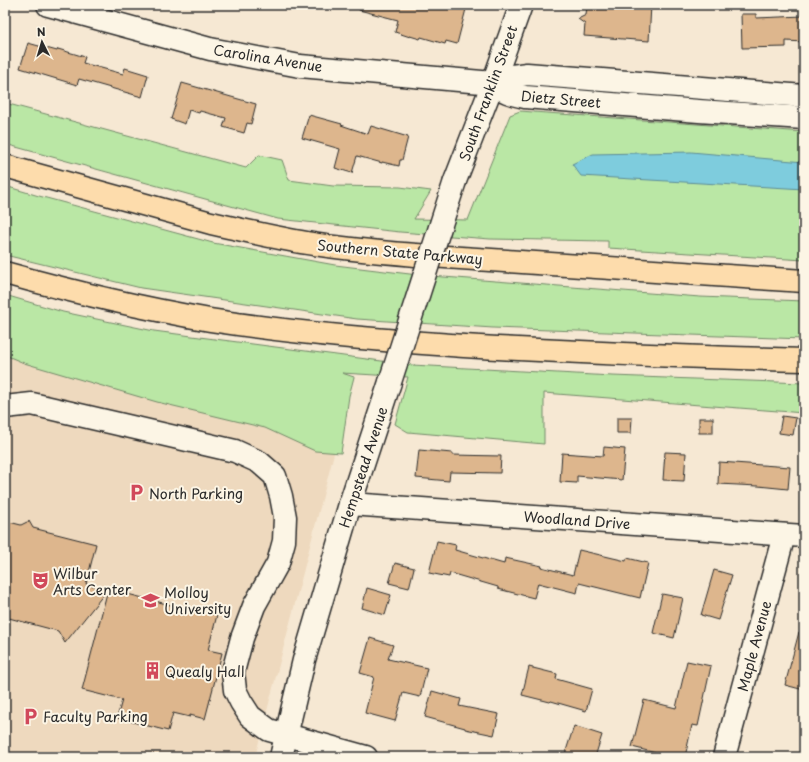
<svg xmlns="http://www.w3.org/2000/svg" width="809" height="762" viewBox="0 0 809 762" font-family="'Playpen Sans',sans-serif">
	<style>
		.built { fill: #eed9be }
		.green { fill: #bae7a5; stroke: #728968 }
		.water { fill: #7eccdd; stroke: #5d8c96 }
		.building { fill: #ddb68d; stroke: #2b2b2b }
		.lines { fill: none; stroke-linecap: round; stroke-linejoin: round }
		.minor-casing { stroke: #2b2b2b; stroke-width: 25 }
		.secondary-casing { stroke: #2b2b2b; stroke-width: 25 }
		.motorway-casing { stroke: #2b2b2b; stroke-width: 25 }
		.minor { stroke: #fcf5e5; stroke-width: 22 }
		.secondary { stroke: #fcf5e5; stroke-width: 22 }
		.motorway { stroke: #fddcac; stroke-width: 22 }
		.secondary-bridge-casing { stroke: #2b2b2b; stroke-width: 25; stroke-linecap: butt }
		.secondary-bridge { stroke: #fcf5e5; stroke-width: 22 }
		.labels { text-anchor: middle; dominant-baseline: central; stroke-width: 4; stroke-linejoin: round; paint-order: stroke }
		.street-label { font-size: 14px; fill: #2b2b2b; stroke: #fcf5e5 }
		.poi-label { font-size: 14px; fill: #2b2b2b; stroke: #fcf5e5; text-anchor: start }
	</style>
	<rect width="100%" height="100%" fill="#f6e8d3"/>
	<filter id="ink" filterUnits="userSpaceOnUse"><feTurbulence type="fractalNoise" baseFrequency=".025" numOctaves="2"/><feDisplacementMap in="SourceGraphic" scale="8" xChannelSelector="R" yChannelSelector="G"/><feConvolveMatrix kernelMatrix="1 2 1 2 8 2 1 2 1" color-interpolation-filters="sRGB"/></filter>
	<g filter="url(#ink)">
		<path class="built" d="M5,349L337,442L255,757H5Z"/>
		<g class="green">
			<path d="M5,103L246,168L259,155L282,160L289,180L333,186L400,187L431,191L414,219L468,220L510,115L520,111L804,132V260L608,248V241L490,239L400,232L278,219L5,144Z"/>
			<path d="M5,186L39,196L213,243L335,265L418,275L700,297L804,301V339L493,328L357,319L141,288L5,255Z"/>
			<path d="M5,295L63,312L154,331L412,365L612,376L804,383V413L544,393V444L408,432L395,424L408,377L342,373L354,377L349,396L341,453L315,451L265,428L157,402L24,363L5,355Z"/>
			<path d="M804,420V510H800Z"/>
		</g>
		<path class="water" d="M691,152L804,162V189L581,176L572,164L593,154Z"/>
		<g class="building">
			<path d="M359,5H450L466,9L457,44L446,41L445,44L421,37L420,39L410,36V37L395,32L398,20L359,10Z"/>
			<path d="M587,5H651L649,41L584,36L585,24L578,19L586,15Z"/>
			<path d="M741,14H756V18L804,16V42L786,41V47L742,48Z"/>
			<path d="M28,43L57,51L58,49L85,57L83,63L123,74L125,68L148,75L142,97L79,79L77,85L20,68Z"/>
			<path d="M182,83L256,104L251,124L247,123L244,133L223,127L226,118L200,111L199,113L189,110L185,124L171,119Z"/>
			<path d="M309,115L342,124L341,125L368,134L371,126L408,137L402,160H400L399,166L382,162V163L357,156L352,173L335,168L340,149L302,138Z"/>
			<path d="M782,416L796,418L793,435L779,433Z"/>
			<path d="M617,418H632L631,433H617Z"/>
			<rect x="699" y="418" width="14" height="15"/>
			<path d="M604,447L625,449L622,480L577,476V483L560,482L562,453L603,456Z"/>
			<path d="M419,450L452,453V455L501,456L500,473L450,472L449,481L416,478Z"/>
			<path d="M665,452L686,453L684,481L663,480Z"/>
			<path d="M719,462L790,467L788,489L758,486L718,484Z"/>
			<path d="M5,521L21,525L29,521L33,528L96,544L86,584L108,589L65,643L58,631L5,617Z"/>
			<path d="M437,541L456,545L455,550L504,564L505,558L542,566L541,567L573,575L579,550L626,561L627,558L648,563L640,598L579,583L577,593L538,583L534,598L498,589V587L450,573L449,577L429,573Z"/>
			<path d="M395,563L414,568L409,588L389,583Z"/>
			<path d="M714,570L732,575L718,620L701,615Z"/>
			<path d="M367,588L391,595L385,615L362,608Z"/>
			<path d="M108,589L194,611L195,610L217,615L208,650L222,653L205,719L190,715V717L173,713L168,731L117,718L122,700L82,690Z"/>
			<path d="M662,594L683,598L674,638L653,633Z"/>
			<path d="M799,632L804,633V690L785,685Z"/>
			<path d="M370,638L393,645L388,659L427,668L420,697L403,693L395,721L365,713L374,677L360,673Z"/>
			<path d="M687,661L711,666L698,726L692,725L685,757H659L660,754L632,747L644,700L676,708Z"/>
			<path d="M529,667L557,674L556,679L592,689L586,711L551,701L550,702L522,695Z"/>
			<path d="M432,691L461,699L459,706L499,714L494,735L465,729V728L425,717Z"/>
			<path d="M574,726L602,735L595,757H564Z"/>
		</g>
		<g class="lines">
			<defs>
				<g id="minor">
					<path d="M48,5L210,49L300,66L493,83"/>
					<path d="M493,83C504,92 511,94 525,97L699,111L804,118"/>
					<path d="M493,83L504,77L527,74L804,96"/>
					<path d="M5,407L32,404L235,451L259,462L275,476L281,496L285,517L284,541L278,563L254,606L242,638L233,672L235,690L241,702L250,716L269,730L366,757"/>
					<path d="M350,504L804,536"/>
					<path d="M724,757L784,535"/>
				</g>
				<g id="secondary">
					<path d="M455,181L493,83L521,5"/>
					<path d="M281,757L304,660L350,504L390,382"/>
				</g>
				<g id="motorway">
					<path d="M5,166L211,223C243,230 275,238 307,243C343,249 380,252 416,255L804,281"/>
					<path d="M5,273C73,292 141,308 210,320C300,334 390,341 480,347C588,353 696,357 804,360"/>
				</g>
			</defs>
			<use href="#minor" class="minor-casing"/>
			<use href="#secondary" class="secondary-casing"/>
			<use href="#motorway" class="motorway-casing"/>
			<use href="#minor" class="minor"/>
			<use href="#secondary" class="secondary"/>
			<use href="#motorway" class="motorway"/>
			<defs>
				<path id="secondary-bridge" d="M390,382L455,181"/>
			</defs>
			<use href="#secondary-bridge" class="secondary-bridge-casing"/>
			<use href="#secondary-bridge" class="secondary-bridge"/>
		</g>
	</g>
	<defs>
		<symbol id="parking-bare" viewBox="-9 -9 18 18"><path d="M-3.5-5.5H1a3.5 3.5 0 0 1 0 7H-1V5.5H-3.5ZM-1-3.4V-.6H.8a1.4 1.4 0 0 0 0-2.8Z" fill="#d1495b" stroke="#fcf5e5" stroke-width="2.5" paint-order="stroke"/></symbol>
		<symbol id="theatre-bare" viewBox="-9 -9 18 18"><path d="M-5-5.5Q0-4 5-5.5V0Q5 5 0 6Q-5 5-5 0ZM-3.3-2.5H-1v1.5H-3.3ZM1-2.5H3.3v1.5H1ZM-2.8 1Q0 5.5 2.8 1Z" fill="#d1495b" stroke="#fcf5e5" stroke-width="2.5" paint-order="stroke"/></symbol>
		<symbol id="university-bare" viewBox="-9 -9 18 18"><path d="M0-5L7-2L0 1L-7-2ZM-4 1L0 2.5L4 1V4Q0 6-4 4Z" fill="#d1495b" stroke="#fcf5e5" stroke-width="2.5" paint-order="stroke"/></symbol>
		<symbol id="building-bare" viewBox="-9 -9 18 18"><path d="M-4-6H4V6H1V3H-1V6H-4ZM-2.5-4.3h1.7v1.8h-1.7ZM.8-4.3h1.7v1.8H.8ZM-2.5-1h1.7V.8h-1.7ZM.8-1h1.7V.8H.8Z" fill="#d1495b" stroke="#fcf5e5" stroke-width="2.5" paint-order="stroke"/></symbol>
	</defs>
	<g fill-rule="evenodd">
		<use href="#parking-bare" x="124" y="480" width="25" height="25"/>
		<use href="#theatre-bare" x="28" y="568" width="25" height="25"/>
		<use href="#university-bare" x="138" y="588" width="25" height="25"/>
		<use href="#building-bare" x="140" y="658" width="25" height="25"/>
		<use href="#parking-bare" x="18" y="704" width="25" height="25"/>
	</g>
	<g class="labels">
		<g class="street-label">
			<text transform="translate(268 58) rotate(9)">Carolina Avenue</text>
			<text transform="translate(488 93) rotate(-70)">South Franklin Street</text>
			<text transform="translate(561 99) rotate(5)">Dietz Street</text>
			<text transform="translate(400 252) rotate(5)">Southern State Parkway</text>
			<text transform="translate(363 467) rotate(-72)">Hempstead Avenue</text>
			<text transform="translate(577 520) rotate(4)">Woodland Drive</text>
			<text transform="translate(754 646) rotate(-75)">Maple Avenue</text>
		</g>
		<g class="poi-label">
			<text x="149" y="493">North Parking</text>
			<text x="53" y="573">Wilbur<tspan x="53" dy="16">Arts Center</tspan></text>
			<text x="164" y="592">Molloy<tspan x="164" dy="16">University</tspan></text>
			<text x="165" y="671">Quealy Hall</text>
			<text x="43" y="716">Faculty Parking</text>
		</g>
	</g>
	<rect width="809" height="762" fill="none" stroke="#fcf5e5" stroke-width="20"/>
	<rect x="10" y="10" width="789" height="742" fill="none" stroke="#2b2b2b" stroke-width="1.5" filter="url(#ink)"/>
	<g transform="translate(42 42) rotate(355)" stroke="#fcf5e5" stroke-width="3" paint-order="stroke">
	<path d="M0-3L7 15L0 10L-7 15Z" fill="#2b2b2b"/>
	<text y="-6" font-size="11" font-weight="bold" text-anchor="middle" fill="#2b2b2b">N</text>
	</g>
</svg>
